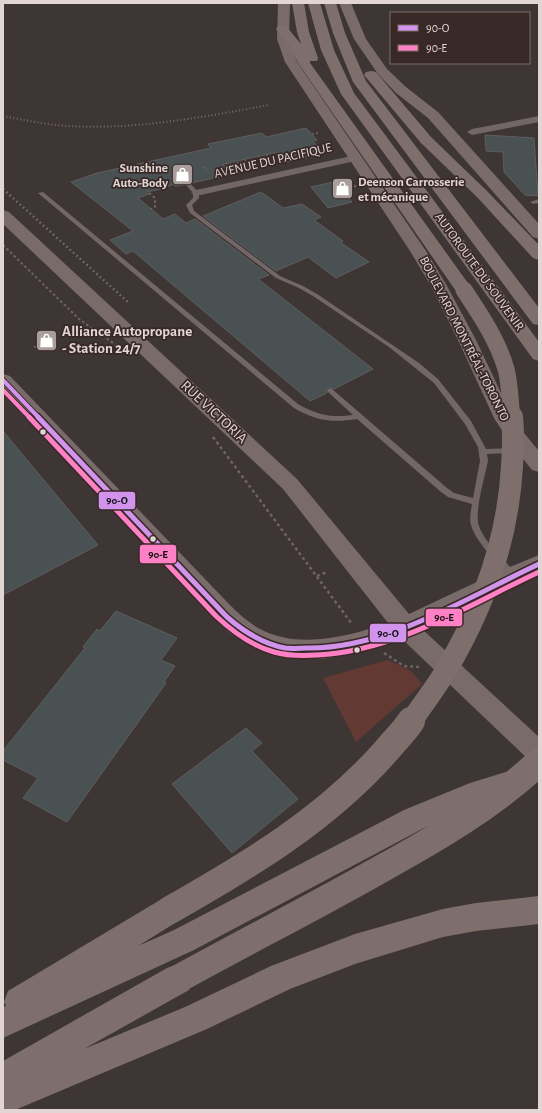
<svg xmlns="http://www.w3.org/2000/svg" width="542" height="1113" viewBox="0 0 542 1113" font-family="'Alegreya Sans',sans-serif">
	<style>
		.green { fill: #633933 }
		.building { fill: #495153; stroke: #5f5d5e }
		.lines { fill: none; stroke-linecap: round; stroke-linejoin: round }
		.path-far2 { stroke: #6d6463; stroke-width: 1.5; stroke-dasharray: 2 2; stroke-linecap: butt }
		.path-far1 { stroke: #6d6463; stroke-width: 2; stroke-dasharray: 2.5 2.5; stroke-linecap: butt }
		.path { stroke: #6d6463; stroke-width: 2.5; stroke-dasharray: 3 3; stroke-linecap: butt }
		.lane { fill: #726766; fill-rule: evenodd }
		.street { fill: #726766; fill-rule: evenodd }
		.secondary { fill: #786b69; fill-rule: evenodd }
		.highway { fill: #7e6f6c; fill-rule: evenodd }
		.rail-far1 { stroke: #766e6c; stroke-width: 2; stroke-dasharray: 1 2.5; stroke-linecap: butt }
		.rail { stroke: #766e6c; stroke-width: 2.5; stroke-dasharray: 1.5 3; stroke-linecap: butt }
		.highway-bridge-far2 { stroke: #7e6f6c; stroke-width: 17 }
		.highway-bridge-far1 { stroke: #7e6f6c; stroke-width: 22 }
		.highway-bridge { stroke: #7e6f6c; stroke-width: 28 }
		.bus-1-far1-casing { stroke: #382826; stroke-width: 6 }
		.bus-1-casing { stroke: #382826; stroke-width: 8 }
		.bus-2-far1-casing { stroke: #382826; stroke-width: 6 }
		.bus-2-casing { stroke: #382826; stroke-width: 8 }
		.bus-1-far1 { stroke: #d193ec; stroke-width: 4 }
		.bus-1 { stroke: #d193ec; stroke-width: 5 }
		.bus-2-far1 { stroke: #ff80c5; stroke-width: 4 }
		.bus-2 { stroke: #ff80c5; stroke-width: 5 }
		.bus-dot { fill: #e1d6d4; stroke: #382826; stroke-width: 1.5 }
		.labels { text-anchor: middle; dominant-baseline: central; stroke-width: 3.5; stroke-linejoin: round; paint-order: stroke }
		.far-street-label { font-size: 13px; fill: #e1d6d4; stroke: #382826 }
		.far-poi-label { font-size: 13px; font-weight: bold; fill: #e1d6d4; stroke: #382826; text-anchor: end }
		.poi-label { font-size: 15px; font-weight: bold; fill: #e1d6d4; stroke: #382826; text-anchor: start }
		.street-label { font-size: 15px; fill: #e1d6d4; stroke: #382826 }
		.line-badge { stroke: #382826; stroke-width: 1.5 }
		.pale-badge-label { font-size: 11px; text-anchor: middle; font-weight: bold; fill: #111 }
	</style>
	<rect width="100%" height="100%" fill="#3e3634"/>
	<path class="green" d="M388,660L411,671L422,684L356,742L323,678Z"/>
	<g class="building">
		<path d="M306,128L317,140L313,141L324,154L287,162L278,152L223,164L231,174L192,183L186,182L184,185L175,186L174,184L161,189L146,192L149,194L138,198L163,219L175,214L186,223L195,219L269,275L258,279L373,369L334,389L328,388L326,390L327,393L310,401L133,251L126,254L110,240L133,231L71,182L97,173L211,148L208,144L262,133L266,137Z"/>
		<path d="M485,135L534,138L538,196L525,195L504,172L503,152L486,151Z"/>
		<path d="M342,180L351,190L347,197L352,202L328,208L311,187Z"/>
		<path d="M261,192L283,208L302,204L321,217L314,220L343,241L340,242L369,262L336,278L308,257L276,271L203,216Z"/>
		<path d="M3,431L98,545L3,595Z"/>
		<path d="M116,611L177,638L161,660L175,666L164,682L166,683L67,822L23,798L38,778L3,760V751L85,648L83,647L97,629L100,631Z"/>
		<path d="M246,728L262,743L252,751L298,799L232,853L172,784Z"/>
	</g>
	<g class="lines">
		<g class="path-far2">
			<path d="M312,134L318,133"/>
			<path d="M318,147L328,145"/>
			<path d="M259,158L266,157L268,154"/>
			<path d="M226,163L228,165L245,161L246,159"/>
			<path d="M203,167L207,170"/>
		</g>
		<g class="path-far1">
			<path d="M349,188L356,186"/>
			<path d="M149,193L155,198V207L151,209"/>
			<path d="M3,245L79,319L116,345"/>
			<path d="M34,347L42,345L45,342"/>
		</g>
		<g class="path">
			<path d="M213,437L352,624"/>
			<path d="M317,576L327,572"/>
			<path d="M384,653L404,666L419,667"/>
		</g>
		<g class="lane">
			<path d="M186,183H190L199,193V198L192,205L194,211L280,276L303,286L317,294L419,363L438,379L471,421L486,449L515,448L516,450L512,453L487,454L488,461C485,476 474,512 479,526C485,543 504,560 516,573L517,575L516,577H510C499,565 475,541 471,525C469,518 471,511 472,504L448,497L441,492L357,419C332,423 316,421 294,408L38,193L43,192L298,404C317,415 332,418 353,415L327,391L328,389H332L447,488L454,493L473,498L480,461L478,447L465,424L434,383L389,347L313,296L299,288L276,278L190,213L186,205L193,198V193L185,184Z"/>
			<path d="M539,199V203L533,204L530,202Z"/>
		</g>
		<g class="street">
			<path d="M539,116V122L472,135L467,132L472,129Z"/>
			<path d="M356,155L360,156L361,158L360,160L196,196L191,193L196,190Z"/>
		</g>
		<g class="secondary">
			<path d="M278,3H290L289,39L297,62L426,251L447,286L476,340L510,412L524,433L539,451V472L532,470L510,443L494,418L458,340L431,286L410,251L285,62L277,39Z"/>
			<path d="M339,3H351L366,39L387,69L406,87L438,112L539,224V239L533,237L428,118L396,93L378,74L354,39Z"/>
			<path d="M3,210L9,212L297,479L409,614L500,571L539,555V573L422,629L539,737V764L530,761L401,638L361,652L323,659L287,658L246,644L228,632L213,618L3,391V374L10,376L229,604C239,614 249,623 260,629C300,650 349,636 388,623L283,489L3,224Z"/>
		</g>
		<g class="highway">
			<path d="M292,3H304L309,32L318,58L317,61H310V63L470,286L473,290L470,294L464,295L458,294L298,63L291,48L276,29L278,26H286L301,44L297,32Z"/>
			<path d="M308,3H320L334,50L354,93L539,342V361L533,359L341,94L321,50Z"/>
			<path d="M324,3H336L345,33L366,81L539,308V325L533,324L353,82L333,33Z"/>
			<path d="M371,71L376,72L431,137L487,191L539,245V260L533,258L477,197L421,143L364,75L366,72Z"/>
			<path d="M509,771L518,775L522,783L518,791L474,806L424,828L194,950L3,1038V1007L6,1006L4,1002L8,991L160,900L170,896L180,900L184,910L180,920L138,946L174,930L404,810L470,783Z"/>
			<path d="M539,896V924L476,931L443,937L355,964L290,989L207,1029L15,1110H3V1061L167,968L178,964L189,968L193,979L189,990L84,1049L185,1007L271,966L355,934L443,909L476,903Z"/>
		</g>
		<path class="rail-far1" d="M3,116C25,120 47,125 69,126C136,130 203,117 269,105"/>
		<path class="rail" d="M3,189L129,303"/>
		<path class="highway-bridge-far2" d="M464,290C480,314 498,341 506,369C510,384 510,402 512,418"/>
		<path class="highway-bridge-far1" d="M411,722C422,705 435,689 445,672C483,609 508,539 512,466C513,449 514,434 512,417"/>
		<g class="highway-bridge">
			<path d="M170,910C249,865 325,820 386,751C394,741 404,732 411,721"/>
			<path d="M178,979C245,942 314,907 381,869C437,838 492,806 539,762"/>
		</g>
		<defs>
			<path id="bus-1-far1" d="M3,380L39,418"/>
			<path id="bus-1" d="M38,417L227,617C243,631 264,644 285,648C292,649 300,648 307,648C387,649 468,597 539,564"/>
			<path id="bus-2-far1" d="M3,390L30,418"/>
			<path id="bus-2" d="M29,417L216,616C233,632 252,646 274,652C288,656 302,656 317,655C397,651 468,605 539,572"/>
		</defs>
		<use href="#bus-1-far1" class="bus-1-far1-casing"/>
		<use href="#bus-1" class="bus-1-casing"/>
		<use href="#bus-2-far1" class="bus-2-far1-casing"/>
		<use href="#bus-2" class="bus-2-casing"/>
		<use href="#bus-1-far1" class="bus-1-far1"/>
		<use href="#bus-1" class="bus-1"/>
		<use href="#bus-2-far1" class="bus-2-far1"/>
		<use href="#bus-2" class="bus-2"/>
	</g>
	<defs>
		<symbol id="shop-square" viewBox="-11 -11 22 22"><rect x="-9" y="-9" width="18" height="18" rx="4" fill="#a89e9c" stroke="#382826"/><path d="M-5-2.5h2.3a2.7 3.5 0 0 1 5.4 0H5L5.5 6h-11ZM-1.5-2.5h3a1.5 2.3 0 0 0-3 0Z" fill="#fff"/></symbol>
	</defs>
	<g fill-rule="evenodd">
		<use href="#shop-square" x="170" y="162" width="25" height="25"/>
		<use href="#shop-square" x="330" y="176" width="25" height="25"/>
		<use href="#shop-square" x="34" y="328" width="25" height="25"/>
	</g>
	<g class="bus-dot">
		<circle cx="43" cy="432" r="3.5"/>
		<circle cx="153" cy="539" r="3.5"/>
		<circle cx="357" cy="650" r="3.5"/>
	</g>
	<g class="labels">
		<g class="far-street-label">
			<text transform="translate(273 161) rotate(-13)">AVENUE DU PACIFIQUE</text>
			<text transform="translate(479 272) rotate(54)">AUTOROUTE DU SOUVENIR</text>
			<text transform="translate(464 339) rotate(63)">BOULEVARD MONTRÉAL-TORONTO</text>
		</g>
		<g class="far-poi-label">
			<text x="168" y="168">Sunshine<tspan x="168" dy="15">Auto-Body</tspan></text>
			<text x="358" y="182" text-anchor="start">Deenson Carrosserie<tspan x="358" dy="15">et mécanique</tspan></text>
		</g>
		<g class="poi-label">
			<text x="62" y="331">Alliance Autopropane<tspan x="62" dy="17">- Station 24/7</tspan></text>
		</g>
		<g class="street-label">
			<text transform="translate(214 412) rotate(43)">RUE VICTORIA</text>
		</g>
	</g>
	<g class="line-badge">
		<rect x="98" y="491" width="38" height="19" rx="4" fill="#d193ec"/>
		<rect x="139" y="544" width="38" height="20" rx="4" fill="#ff80c5"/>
		<rect x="425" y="608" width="38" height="19" rx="4" fill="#ff80c5"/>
		<rect x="369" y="623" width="38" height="20" rx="4" fill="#d193ec"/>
	</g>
	<g class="pale-badge-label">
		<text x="117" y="504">90-O</text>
		<text x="158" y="558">90-E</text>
		<text x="444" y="621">90-E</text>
		<text x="388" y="637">90-O</text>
	</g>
	<rect width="542" height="1113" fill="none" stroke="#e1d6d4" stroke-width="8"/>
	<rect x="390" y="12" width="140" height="52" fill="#382826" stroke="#7c6e6c"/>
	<rect x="398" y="25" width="20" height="6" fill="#d193ec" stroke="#7c6e6c"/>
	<text x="426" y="32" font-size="12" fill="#e1d6d4">90-O</text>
	<rect x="398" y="45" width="20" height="6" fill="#ff80c5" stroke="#7c6e6c"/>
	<text x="426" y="52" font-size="12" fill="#e1d6d4">90-E</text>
</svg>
